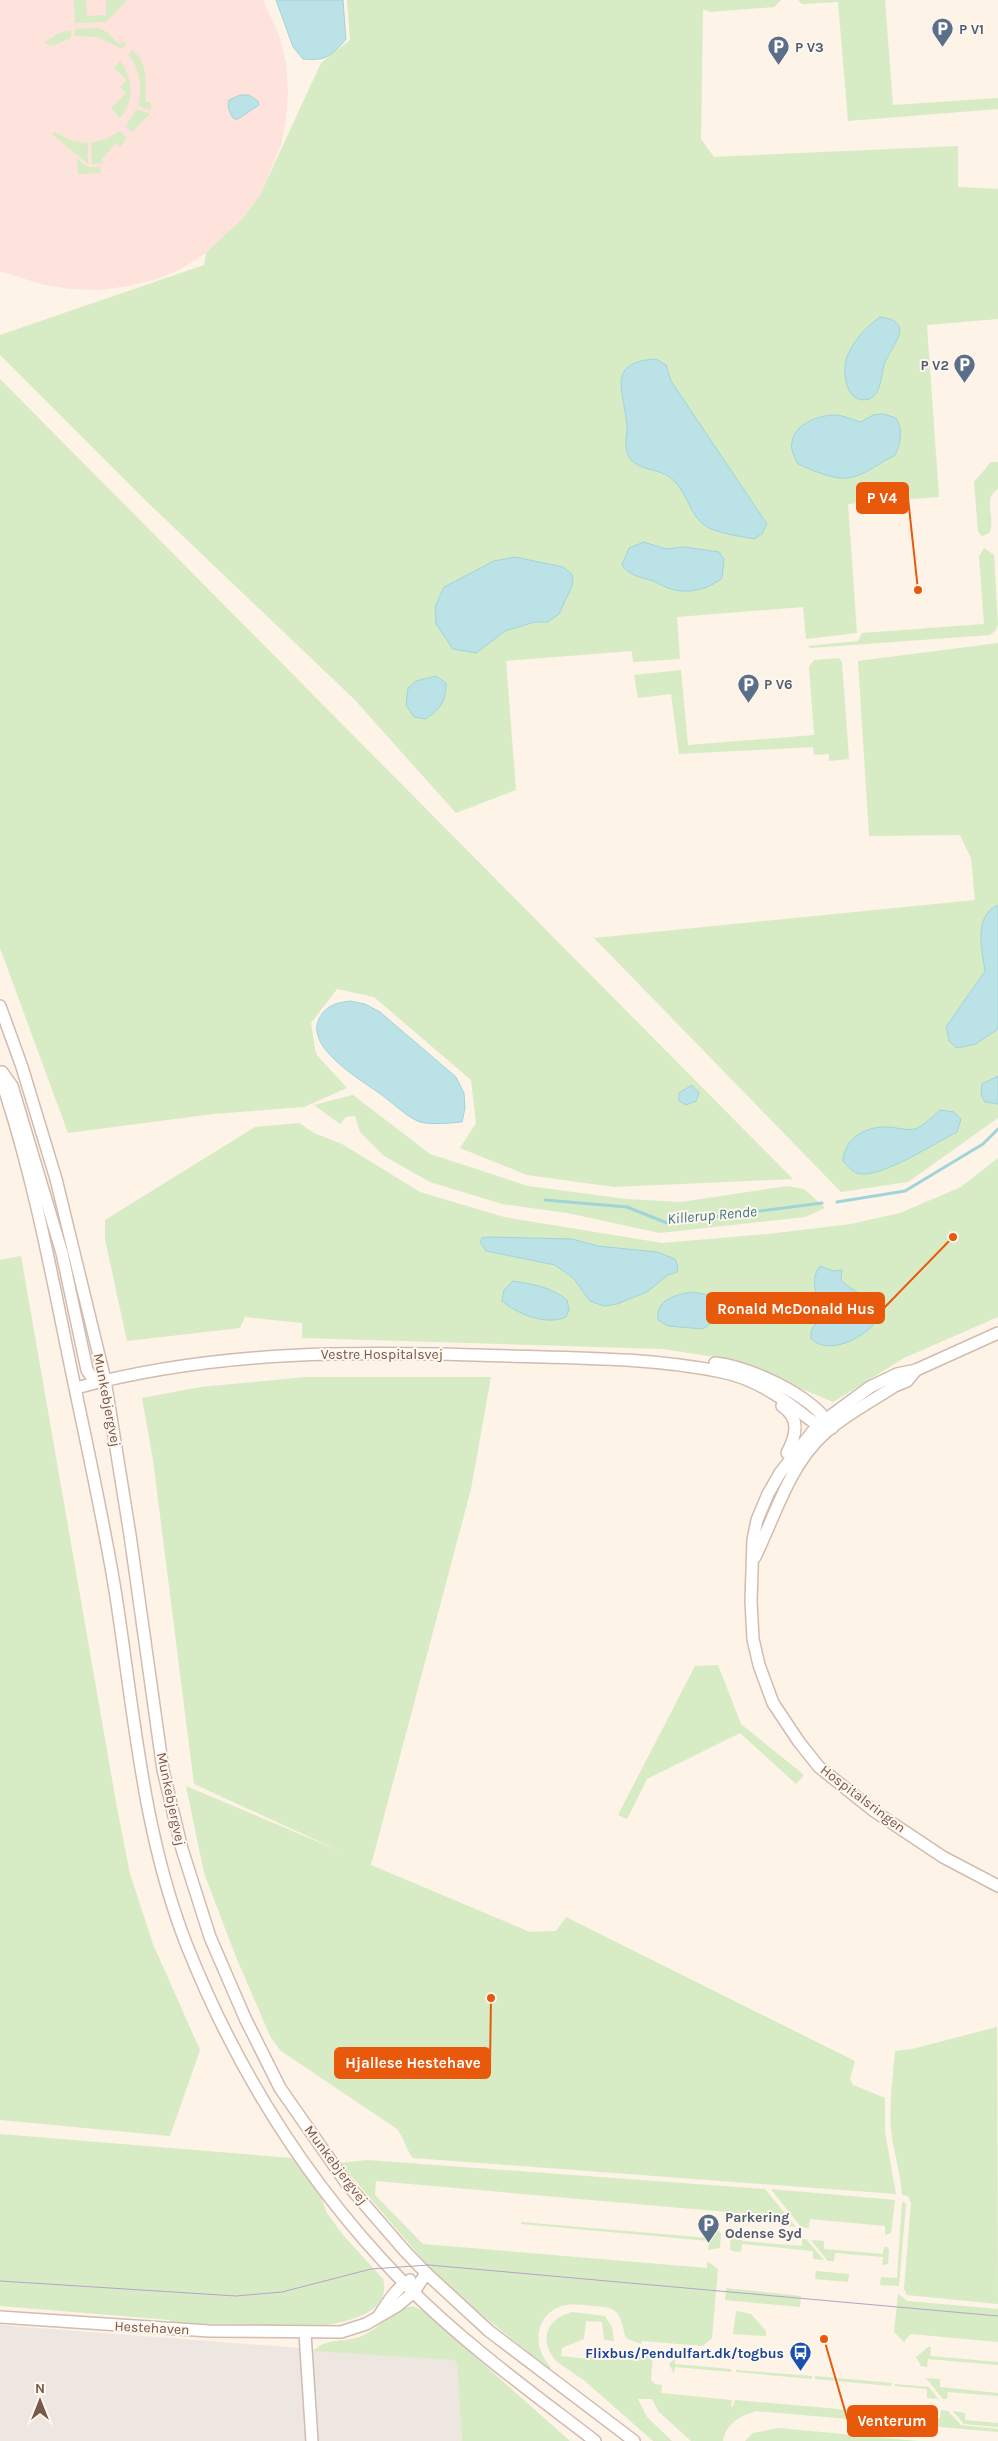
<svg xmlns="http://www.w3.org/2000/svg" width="998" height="2441" viewBox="0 0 998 2441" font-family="Karla,sans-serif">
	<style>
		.commercial { fill: #fde3db }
		.industrial { fill: #ede6e1 }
		.green { fill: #d7ebc5 }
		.water { fill: #bbe3e7; stroke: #a1d4d9 }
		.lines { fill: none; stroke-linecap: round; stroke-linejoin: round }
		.stream { stroke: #a1d4d9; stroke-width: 3 }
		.minor-casing { stroke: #d1bcaf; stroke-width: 14 }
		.minor { stroke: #fff; stroke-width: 11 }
		.tram { stroke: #b5a4c7; stroke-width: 1 }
		.labels { text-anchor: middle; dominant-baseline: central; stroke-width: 4; stroke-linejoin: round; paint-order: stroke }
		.service-label { font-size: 14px; font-weight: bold; fill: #4e5e75; stroke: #fff7ee; text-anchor: start }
		.street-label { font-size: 14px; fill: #77584a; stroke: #fff7ee }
		.transit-label { font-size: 14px; font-weight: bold; fill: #164399; stroke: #fff7ee; text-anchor: end }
		.water-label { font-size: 15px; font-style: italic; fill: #3d767d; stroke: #fff7ee }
		.leader { fill: none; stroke: #e8590c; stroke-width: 2 }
		.callout-dot { fill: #e8590c; stroke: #fff7ee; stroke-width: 2 }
		.callout { fill: #e8590c; stroke: #e8590c; stroke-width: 2 }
		.callout-label { font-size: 15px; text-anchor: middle; font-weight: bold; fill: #fff }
	</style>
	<rect width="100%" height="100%" fill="#fdf3e7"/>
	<path class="commercial" d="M0,0H263L279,35L286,63L288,92L286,119L281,145L260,195L243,218L225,237L206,253L181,269L155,280L128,286L101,290L71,289L44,285L0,271Z"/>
	<path class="industrial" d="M0,2325L454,2360L457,2364L462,2441H0Z"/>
	<g class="green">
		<path d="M74,0H86L87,16L106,15V0H127L106,22L75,23Z"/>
		<path d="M347,0H781L774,7L710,12L703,9L701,139L714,157L958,146V187L998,189V319L927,325L939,497L848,504L857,633L806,639L803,607L677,617L680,659L633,662L632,651L506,661L516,790L456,813L354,699L143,498L0,355V335L204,265L206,253L243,218L260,195L321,63L350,40Z"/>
		<path d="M798,0H885L893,105L998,98V109L848,121L838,2L802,4Z"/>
		<path d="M99,28L107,32L119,44L123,41L126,44L122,49L98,37L75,36V29Z"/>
		<path d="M71,30V38L53,46L44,43L57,34Z"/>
		<path d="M132,50C149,63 145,83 146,102L151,103V110L138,106C143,87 140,69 128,54Z"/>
		<path d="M120,61C133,78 135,101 120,118L111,108L126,93L120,87L127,80L114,68Z"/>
		<path d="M136,109L150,114L132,132L126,126Z"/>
		<path d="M120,131L127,138L120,147L116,143L101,160L104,163L92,164L91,143L106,139Z"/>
		<path d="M54,132L73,141L88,143V164L52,134Z"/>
		<path d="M77,159L88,167H100L101,173L78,174Z"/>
		<path d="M0,379L793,1179L614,1187L527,1175L460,1148L476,1123L471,1080L374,997L337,989L311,1023L316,1054L347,1088L304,1107L213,1114L68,1133L0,948Z"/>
		<path d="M991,462H998V489C981,499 997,519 989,533L982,536L978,532L974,482Z"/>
		<path d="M984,548L994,555L998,625L995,631L990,635L811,648L807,646L858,641L862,633L984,624L979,556Z"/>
		<path d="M998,643V1118L908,1182L841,1192L594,938L975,900L971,858L960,835L869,836L858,661Z"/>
		<path d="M839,658L842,662L849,759L829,761V754L814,755L813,747L679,754L671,694L638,698L634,675L681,670L688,745L814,735L809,667L814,660Z"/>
		<path d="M353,1095L430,1154L528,1186L626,1199L681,1202L787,1186L804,1189L825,1208L805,1217L660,1233L567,1213L502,1204L430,1182L384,1156L360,1132L355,1116L346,1117L340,1124L314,1105Z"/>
		<path d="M299,1123L314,1133L342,1144L420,1192L504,1217L662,1243L768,1234L851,1224L900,1213L961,1187L998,1158V1317L904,1358L833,1402L733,1360L663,1349L302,1338V1323L245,1317L240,1328L127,1341L105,1239V1220L255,1127Z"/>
		<path d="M21,1256L117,1808L130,1874L153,1944L200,2050L170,2136L0,2120V1260Z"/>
		<path d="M305,1377H491L471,1489L371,1865L530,1932L556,1931L566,1917L855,2061L850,2079L853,2085L885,2098V2132L896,2194L413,2158C409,2155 403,2136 397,2129L281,2051L271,2038L236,1957L204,1873L186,1786L342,1852L194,1784L153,1460L142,1398L201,1387Z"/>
		<path d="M718,1665L741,1724L804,1775L796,1784L740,1733L647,1779L627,1819L618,1815L695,1666Z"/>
		<path d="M997,2027L998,2304L907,2295L904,2289L911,2203L908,2196L902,2195C901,2173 893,2152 891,2129C889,2104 893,2077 895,2051L912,2049Z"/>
		<path d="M0,2134L292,2158L321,2197L327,2213L343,2235L383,2279C393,2314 343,2323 319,2326L171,2323L170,2320L0,2306Z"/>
		<path d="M367,2160L765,2189L796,2227L784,2226V2217L376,2181L375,2195L423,2244L707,2268V2261L718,2269L712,2338L703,2346L642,2341L641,2344L627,2339C622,2331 623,2317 615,2311C610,2306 600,2307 593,2306C582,2305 570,2303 559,2307C533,2318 533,2350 551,2367L549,2369L466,2302L425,2262L340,2163Z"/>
		<path d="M771,2189L895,2200L891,2233L885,2235V2226L810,2219L809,2228L801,2227Z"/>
		<path d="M902,2201L906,2204L899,2286L880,2285L881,2277L897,2278Z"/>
		<path d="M521,2222L709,2238L710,2231H719L721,2234L720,2248L708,2250L709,2241L521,2224Z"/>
		<path d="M733,2232L742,2233V2241L802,2246V2239H806L824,2260L813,2259V2251L742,2244L741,2252L732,2251L730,2249L731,2234Z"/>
		<path d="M811,2240L824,2241V2249L883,2254L884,2247H887L889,2250L888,2264L882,2265L883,2257L835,2253L834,2261H828Z"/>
		<path d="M816,2271L849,2274L848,2282L815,2279Z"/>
		<path d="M726,2288L801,2296L800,2307L725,2300Z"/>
		<path d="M898,2294L907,2301L998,2309V2342L911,2334L905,2340V2343L894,2332Z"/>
		<path d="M413,2306L425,2312L570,2441H462L457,2364L454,2360L314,2351C326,2337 345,2343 362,2336C380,2328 392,2310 413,2306Z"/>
		<path d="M736,2311L751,2314L766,2331V2336L733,2334Z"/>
		<path d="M572,2312L605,2316L612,2327L614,2341L604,2340L602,2322L586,2321L584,2339L562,2348L561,2356L589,2359L590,2348L653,2353L651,2380L655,2384L662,2385L661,2393L732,2400L731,2406L733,2407L735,2400L940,2418L941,2410L948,2411L961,2425L998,2429V2432L756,2411C740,2416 726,2423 723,2441H691L659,2412L652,2399H638L647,2417L672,2441H653L586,2382L556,2361C539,2341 545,2319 572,2312Z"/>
		<path d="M928,2347H931L930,2356L998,2362V2365L928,2359L927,2367L921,2366L916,2357Z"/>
		<path d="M675,2358V2364L731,2369V2372L675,2367L674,2374L669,2364Z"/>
		<path d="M736,2370L812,2376V2379L736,2372Z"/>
		<path d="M815,2376L892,2383L891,2386L815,2379Z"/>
		<path d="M926,2378L940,2379V2387L998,2393V2396L948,2392L947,2399H943Z"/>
		<path d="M895,2384L929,2387L938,2399L927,2398V2389L895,2386Z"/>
		<path d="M953,2411L965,2413V2420L998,2423V2427L964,2424Z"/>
		<path d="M779,2428L918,2441H745L753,2433Z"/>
	</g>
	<g class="water">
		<path d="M276,0H343L346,39C331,57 326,61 303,59L293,47Z"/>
		<path d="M240,95H249L258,101L259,105L238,119H234C229,112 227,107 229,100Z"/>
		<path d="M880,317C919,322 889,348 884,365C881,376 881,395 869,399C845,406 841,369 848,354C856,338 866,327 880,317Z"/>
		<path d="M656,359L666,365L671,381L767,524L762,534L754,539C740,536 722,534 709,528C688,518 688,488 668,476C655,468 635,470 628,455C623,444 628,435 627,425C624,391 605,362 656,359Z"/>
		<path d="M884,414L896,418C903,429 901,443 895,455C881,462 864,476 848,478C833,480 812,470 798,464C795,457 790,450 792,442C794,424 819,415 835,415C843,415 853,420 861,422L873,415Z"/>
		<path d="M644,542L666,549L684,547L719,552L724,559L722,578C707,590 689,594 671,589C664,587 659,583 653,581C641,577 629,576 622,565L629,548Z"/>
		<path d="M515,557L563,567L572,574L573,584L559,614L548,622H535L505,631L476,653L453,649L436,624L435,607L444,587L494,561Z"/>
		<path d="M436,676L446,683C446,702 441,708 426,719L414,717L406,705L408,688L416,681Z"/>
		<path d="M998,905V1029L976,1044L957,1048L949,1041L946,1027L985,971C982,950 973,916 998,905Z"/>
		<path d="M350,1001L365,1004L380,1012L456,1077L464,1093L465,1108L462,1122C449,1123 432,1125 420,1122C410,1119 391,1102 382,1095C361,1080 305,1048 319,1019C326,1005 336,1003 350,1001Z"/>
		<path d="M998,1076V1104L985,1102L981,1095L982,1084Z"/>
		<path d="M692,1085L699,1093L696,1101L686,1105L679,1101V1093Z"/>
		<path d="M940,1110L954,1112L961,1119L957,1132C935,1143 885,1176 861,1174C854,1174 848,1167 843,1161C844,1139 865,1126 887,1127C897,1127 905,1131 915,1129C924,1126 933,1116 940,1110Z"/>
		<path d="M489,1237L572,1239L598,1246L657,1252L675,1259L678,1266L677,1272L668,1275L647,1292L617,1304L604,1306L590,1301L574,1279L555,1265L486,1251L480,1242L482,1238Z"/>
		<path d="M820,1266L833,1271L842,1270L841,1280C858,1297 872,1293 877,1320C865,1338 829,1356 811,1339V1331L823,1311C817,1296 809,1280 820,1266Z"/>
		<path d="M513,1281C533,1284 551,1287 567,1300L569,1310L566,1317C547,1326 517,1314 502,1301L504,1290Z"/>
		<path d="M694,1292L708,1295L717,1306L716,1319L703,1329L668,1326L658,1320C655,1299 677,1294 694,1292Z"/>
	</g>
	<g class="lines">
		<g class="stream">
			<path d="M545,1200L627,1207L667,1223L822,1203"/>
			<path d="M837,1202L905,1191L983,1144L998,1129"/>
		</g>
		<defs>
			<g id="minor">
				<path d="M0,1006L22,1067L56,1179L105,1380L130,1535L163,1770L182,1849L210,1937L245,2018L280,2088L347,2184L404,2250L426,2273L489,2331L634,2441"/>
				<path d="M2,1072L12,1086L62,1253L87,1370L91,1376L105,1380"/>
				<path d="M0,1076C31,1167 49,1261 68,1354C84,1433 102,1511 115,1590C134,1710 142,1832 187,1946C237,2071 310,2187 404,2283C462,2342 530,2391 595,2441"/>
				<path d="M998,1333L916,1370L897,1374L870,1387L817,1426L780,1473L768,1494L757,1520L753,1540L751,1601L753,1639L759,1665L773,1703L799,1742L819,1767L874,1811L943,1857L998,1886"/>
				<path d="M715,1363C749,1367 810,1394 829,1424"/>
				<path d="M76,1388C219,1349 362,1351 509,1356C580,1358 653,1358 722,1372C747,1377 772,1391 792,1406C808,1417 811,1424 832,1428"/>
				<path d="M782,1406C801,1418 796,1436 787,1453"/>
				<path d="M755,1557C775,1516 789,1465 825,1433C845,1415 872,1401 895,1386L907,1381L916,1370"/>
				<path d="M380,2314C388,2302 397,2287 410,2280"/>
				<path d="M0,2317L209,2331L341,2332L366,2324L397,2306L414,2292L426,2273"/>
				<path d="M305,2333L312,2441"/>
			</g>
		</defs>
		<use href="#minor" class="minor-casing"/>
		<use href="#minor" class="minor"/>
		<path class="tram" d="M0,2281L236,2296L282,2292L371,2269L429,2265L998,2316"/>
	</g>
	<defs>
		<symbol id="parking-pin" viewBox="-11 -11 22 30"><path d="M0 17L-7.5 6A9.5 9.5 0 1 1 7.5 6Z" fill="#5c6f8a" stroke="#fff7ee"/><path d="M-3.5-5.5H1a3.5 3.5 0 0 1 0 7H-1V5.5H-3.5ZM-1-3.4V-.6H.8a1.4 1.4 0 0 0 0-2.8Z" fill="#fff"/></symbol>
		<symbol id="bus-pin" viewBox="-11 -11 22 30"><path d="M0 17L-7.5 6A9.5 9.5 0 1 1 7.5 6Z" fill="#1a4fb4" stroke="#fff7ee"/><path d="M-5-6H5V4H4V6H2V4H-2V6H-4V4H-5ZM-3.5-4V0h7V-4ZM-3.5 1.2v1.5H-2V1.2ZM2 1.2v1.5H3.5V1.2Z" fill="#fff"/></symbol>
	</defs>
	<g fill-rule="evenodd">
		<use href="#parking-pin" x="930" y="16" width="25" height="34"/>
		<use href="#parking-pin" x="766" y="34" width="25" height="34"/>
		<use href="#parking-pin" x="952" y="352" width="25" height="34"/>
		<use href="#parking-pin" x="736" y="672" width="25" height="34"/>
		<use href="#parking-pin" x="696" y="2212" width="25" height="34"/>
		<use href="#bus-pin" x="788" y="2340" width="25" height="34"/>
	</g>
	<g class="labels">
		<g class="service-label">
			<text x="959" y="29">P V1</text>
			<text x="795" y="47">P V3</text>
			<text x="949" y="365" text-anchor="end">P V2</text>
			<text x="764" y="684">P V6</text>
			<text x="725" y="2217">Parkering<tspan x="725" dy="16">Odense Syd</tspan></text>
		</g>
		<g class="street-label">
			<text x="382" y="1354">Vestre Hospitalsvej</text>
			<text transform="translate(107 1400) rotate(79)">Munkebjergvej</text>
			<text transform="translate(171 1799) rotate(78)">Munkebjergvej</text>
			<text transform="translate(863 1799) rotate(37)">Hospitalsringen</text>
			<text transform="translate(336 2165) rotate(53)">Munkebjergvej</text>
			<text transform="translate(152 2328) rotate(3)">Hestehaven</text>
		</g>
		<g class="transit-label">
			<text x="784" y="2353">Flixbus/Pendulfart.dk/togbus</text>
		</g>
		<g class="water-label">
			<text transform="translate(712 1215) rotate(-5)">Killerup Rende</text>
		</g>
	</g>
	<path class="leader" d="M918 590L908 498M953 1237L884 1308M491 1998L490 2063M824 2339L848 2421"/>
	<g class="callout-dot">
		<circle cx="918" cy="590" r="5"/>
		<circle cx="953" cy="1237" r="5"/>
		<circle cx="491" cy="1998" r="5"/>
		<circle cx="824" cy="2339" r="5"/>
	</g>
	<g class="callout">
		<rect x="857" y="483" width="51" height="30" rx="5"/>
		<rect x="707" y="1293" width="177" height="30" rx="5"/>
		<rect x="335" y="2048" width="155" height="30" rx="5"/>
		<rect x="848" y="2406" width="89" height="30" rx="5"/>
	</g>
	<g class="callout-label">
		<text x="882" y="503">P V4</text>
		<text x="796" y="1314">Ronald McDonald Hus</text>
		<text x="413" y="2068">Hjallese Hestehave</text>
		<text x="892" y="2426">Venterum</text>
	</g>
	<g transform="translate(40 2401)" stroke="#fff7ee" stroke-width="4" paint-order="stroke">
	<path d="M0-4L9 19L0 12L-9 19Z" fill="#77584a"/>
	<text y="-8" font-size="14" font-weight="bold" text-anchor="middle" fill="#77584a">N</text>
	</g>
</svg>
